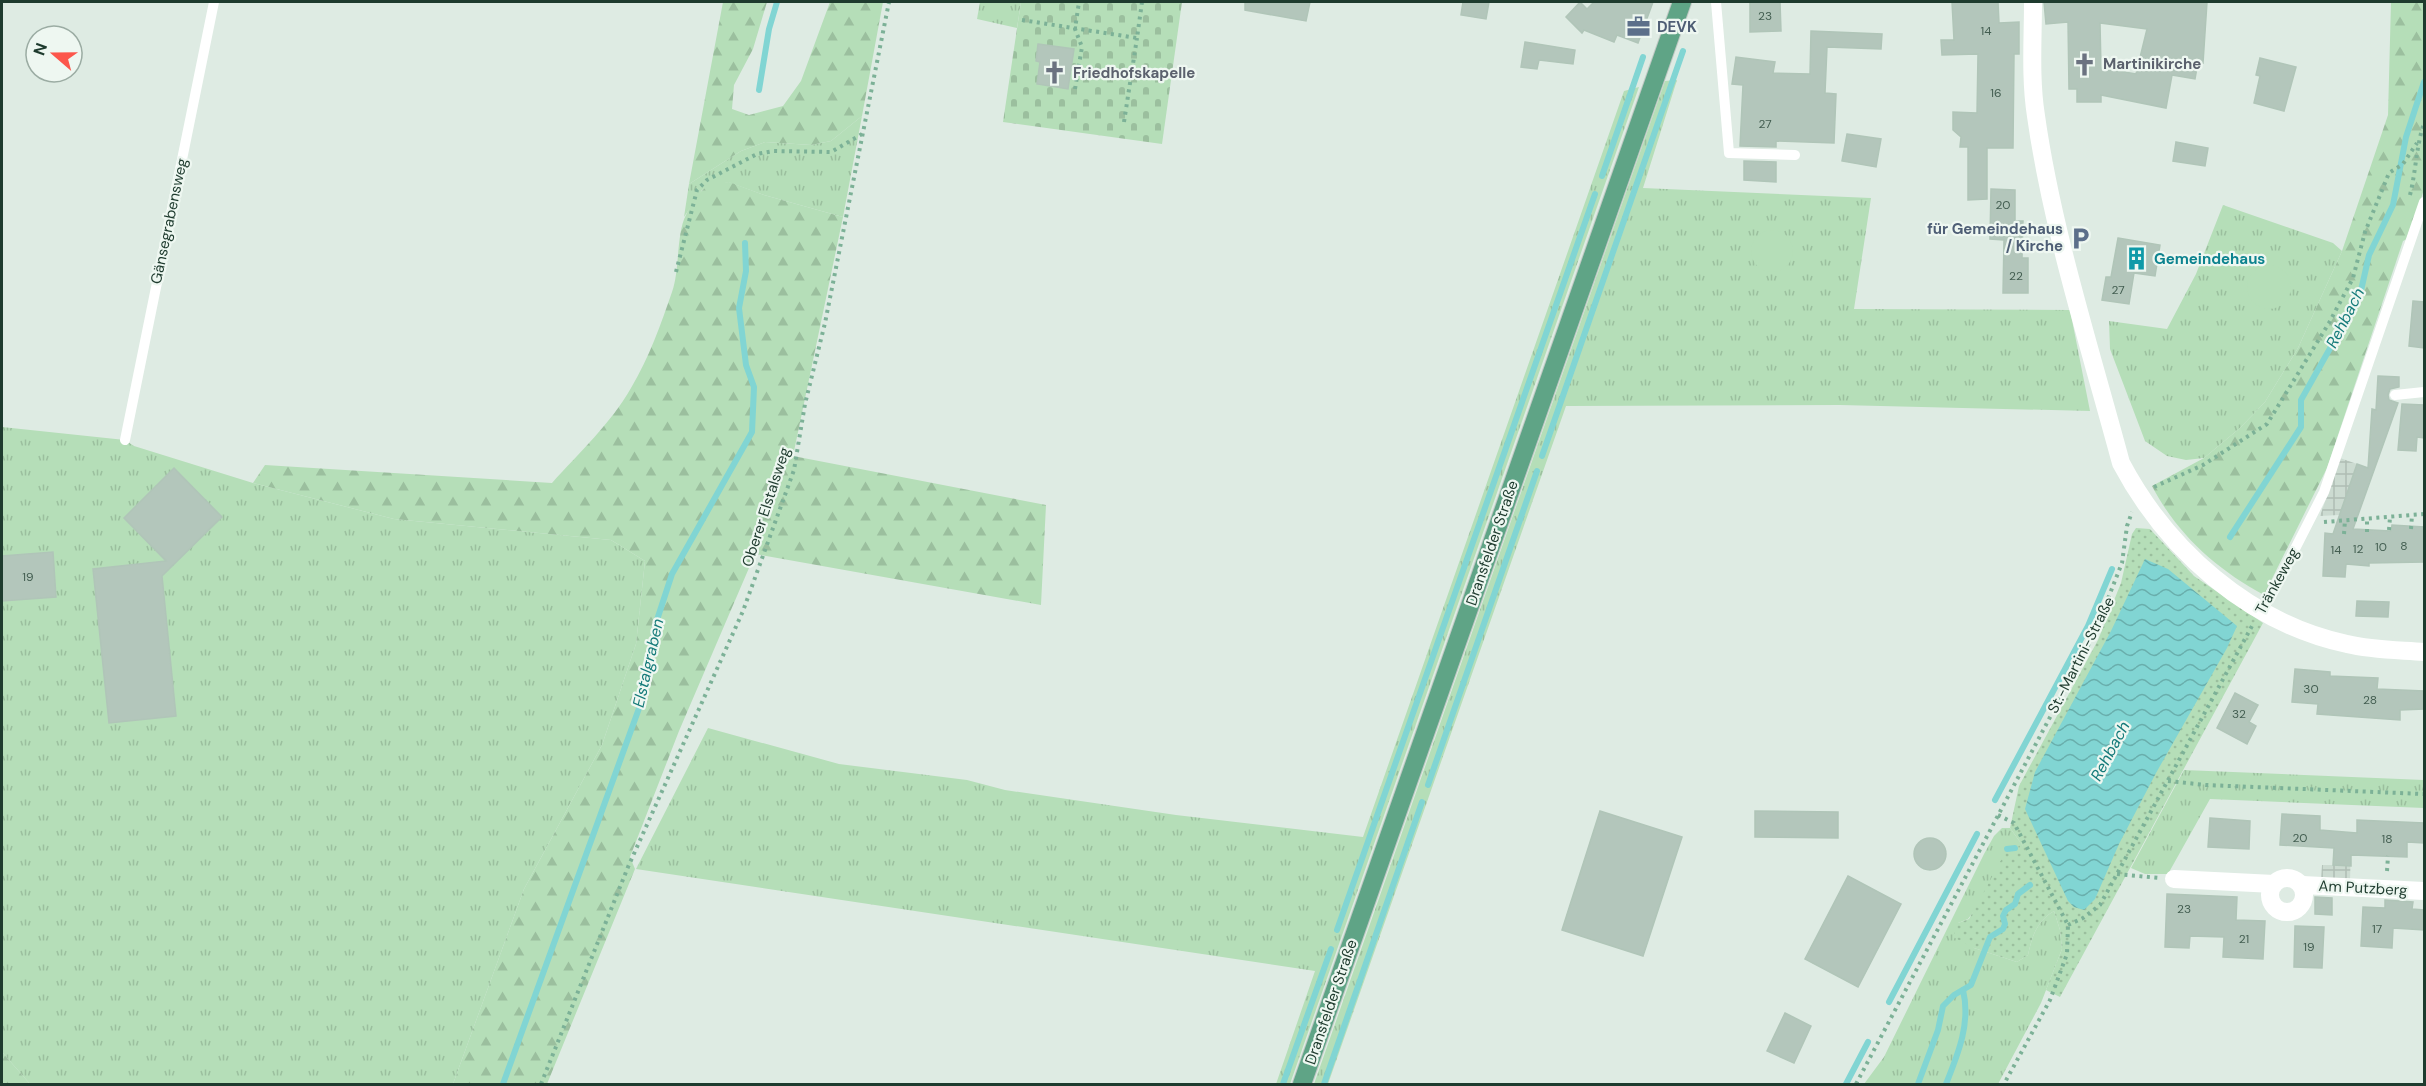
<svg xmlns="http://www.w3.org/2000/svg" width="2426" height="1086" viewBox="0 0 2426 1086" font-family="'DM Sans',sans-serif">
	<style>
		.industrial { fill: url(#industrial-grid) }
		.grass { fill: url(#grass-tufts) }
		.forest { fill: url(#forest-firs) }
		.cemetery { fill: url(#cemetery-stones) }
		.park { fill: url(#park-dots) }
		.garden { fill: #b5deb8 }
		.water { fill: url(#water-waves) }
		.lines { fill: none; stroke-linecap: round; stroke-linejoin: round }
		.stream { stroke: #81d5d3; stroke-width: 6 }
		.building { fill: #b3c6bb; stroke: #b0c5b8; stroke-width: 1.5; fill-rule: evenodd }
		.primary-casing { stroke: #c0c8c4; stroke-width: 20 }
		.path { stroke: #7cb197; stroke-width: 4; stroke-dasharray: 3 4.5; stroke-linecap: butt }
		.service { stroke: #fff; stroke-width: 10 }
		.minor { stroke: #fff; stroke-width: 18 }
		.primary { stroke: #5fa486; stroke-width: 18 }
		.labels { text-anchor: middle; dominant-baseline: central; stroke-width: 4.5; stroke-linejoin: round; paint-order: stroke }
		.number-label { font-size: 12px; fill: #435e51 }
		.service-label { font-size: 15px; font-weight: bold; fill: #4e5e75; stroke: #eef7f1; text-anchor: start }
		.worship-label { font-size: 15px; font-weight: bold; fill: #5b616d; stroke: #eef7f1; text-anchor: start }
		.street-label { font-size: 15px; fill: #1e3b2e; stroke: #eef7f1 }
		.culture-label { font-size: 15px; font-weight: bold; fill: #0d838f; stroke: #eef7f1; text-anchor: start }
		.water-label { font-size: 16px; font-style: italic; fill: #157b7a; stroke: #eef7f1 }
	</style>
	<defs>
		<pattern id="industrial-grid" width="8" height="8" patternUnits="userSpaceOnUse" patternTransform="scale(1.5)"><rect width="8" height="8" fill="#ccdbd1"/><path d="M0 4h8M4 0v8" fill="none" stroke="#afbdb4"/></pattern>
		<pattern id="grass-tufts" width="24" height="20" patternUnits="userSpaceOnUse" patternTransform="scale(1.5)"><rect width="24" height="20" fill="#b5deb8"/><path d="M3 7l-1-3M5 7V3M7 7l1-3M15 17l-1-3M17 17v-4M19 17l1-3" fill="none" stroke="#9bbf9e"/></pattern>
		<pattern id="forest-firs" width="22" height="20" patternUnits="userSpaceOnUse" patternTransform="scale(1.5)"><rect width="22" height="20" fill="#b5deb8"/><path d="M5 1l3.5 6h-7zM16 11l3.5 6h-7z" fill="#9bbf9e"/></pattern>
		<pattern id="cemetery-stones" width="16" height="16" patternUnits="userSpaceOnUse" patternTransform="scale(1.5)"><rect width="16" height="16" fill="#b5deb8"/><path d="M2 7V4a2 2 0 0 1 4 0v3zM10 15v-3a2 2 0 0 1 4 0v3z" fill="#9bbf9e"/></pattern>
		<pattern id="park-dots" width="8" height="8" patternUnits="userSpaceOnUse" patternTransform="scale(1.5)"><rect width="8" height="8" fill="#b5deb8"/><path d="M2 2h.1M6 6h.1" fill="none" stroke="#9bbf9e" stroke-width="1.8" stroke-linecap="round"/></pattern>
		<pattern id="water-waves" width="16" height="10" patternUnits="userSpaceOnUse" patternTransform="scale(1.5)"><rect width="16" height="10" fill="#81d5d3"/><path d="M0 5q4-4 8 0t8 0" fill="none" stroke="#69aeac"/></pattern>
	</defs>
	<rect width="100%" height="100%" fill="#deebe3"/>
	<g class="industrial">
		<path d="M2340,458L2374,470L2358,514L2320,516Z"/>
		<path d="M2351,846L2350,881L2321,880L2322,865H2333L2334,850H2342Z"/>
	</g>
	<g class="grass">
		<path d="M980,2H1021L1017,28L977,19Z"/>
		<path d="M1677,80L1643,188L1871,198L1854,309L2070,310L2090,411L1840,405L1566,406L1328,1084H1314L1665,81Z"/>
		<path d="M1639,87L1290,1084H1276L1315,971L636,869L708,728L839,764L967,780L1005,790L1176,815L1363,837L1624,91Z"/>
		<path d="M862,116L843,217L764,195L728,182L702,190L684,217L689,184L741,151L765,142L811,145L831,141Z"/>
		<path d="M2223,205L2333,243L2342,251L2298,348L2265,402L2240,428L2204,458L2186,460L2167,456L2145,441L2110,349L2109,321L2167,329L2196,274Z"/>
		<path d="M2,427L125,440L134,446L253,483L394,519L611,540L645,561L636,644L602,745L524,889L453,1084H30L2,1052Z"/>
		<path d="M2184,770L2424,780V808L2210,799L2168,874H2145L2131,868Z"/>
		<path d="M2002,828H2010L2023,846L1968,919L1958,923L1974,948L2017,962L2028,955C2032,936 2037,921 2054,911L2060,930L2062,949L2041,1003L1998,1084H1864L1884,1057L1984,854L1994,836Z"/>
	</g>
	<g class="forest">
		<path d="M723,2H767L753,49L734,85L732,109L749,115L783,106L801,81L830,2H883L862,116L831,141L811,145L765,142L741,151L689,184Z"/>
		<path d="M2391,2H2424V189L2409,238L2403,241L2327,468L2264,595C2216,569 2177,534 2152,486L2204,458L2240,428L2265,402L2298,348L2342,251L2388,115Z"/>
		<path d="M729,182L764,195L843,217L793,456L1046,505L1041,605L755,554L679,731L630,857L635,869L547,1084H453L524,889L602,745L636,644L645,561L611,540L394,519L253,483L265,465L552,483C579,453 611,423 631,388C649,358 661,324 672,292C680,270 676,234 686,215C697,193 703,183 729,182Z"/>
		<path d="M2,1052L30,1084H2Z"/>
	</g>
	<path class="cemetery" d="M1021,2H1182L1162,144L1003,122Z"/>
	<path class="park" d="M2136,528L2150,529L2194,576L2263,623L2060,997L2046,990L2062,949L2060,930L2054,911C2037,921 2032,936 2028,955L2017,962L1974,948L1953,937L1958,923L1969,919L2005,853L2023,846L2010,828L2019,786L2098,640L2121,583L2132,534Z"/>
	<g class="garden">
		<circle cx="1772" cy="251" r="21"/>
		<circle cx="2269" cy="287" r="22"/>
	</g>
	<path class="water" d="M2145,559L2168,569L2237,626L2227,648L2156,773L2119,844L2095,899L2084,910L2074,907L2068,901L2025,809L2035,772L2111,631Z"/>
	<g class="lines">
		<g class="stream">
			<path d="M759,90L769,29L777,2"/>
			<path d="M1602,176L1643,57"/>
			<path d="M1542,456L1683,51"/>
			<path d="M2230,537L2301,427V400L2360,295L2369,255L2393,205L2406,137L2424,82"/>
			<path d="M1428,785L1537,471"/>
			<path d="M1995,800L2088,626L2112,569"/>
			<path d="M2007,849L2015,848"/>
			<path d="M1337,930L1595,194"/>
			<path d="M1889,1002L1977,834"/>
			<path d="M503,1084L646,689L655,626L672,574L752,432L754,387L746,365L739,308L746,271L745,243"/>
			<path d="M1283,1084L1331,949"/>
			<path d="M1324,1084L1422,802"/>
			<path d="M1846,1084L1868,1042"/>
			<path d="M1918,1084L1938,1030L1943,1006L1954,995L1971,985L1990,937L2003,929L2005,924L2003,916L2006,910L2015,904L2018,894L2030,885"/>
			<path d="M1946,1084C1958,1054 1971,1023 1963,990"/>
		</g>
	</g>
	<g class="building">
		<path d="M1245,2H1310L1306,21L1245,10Z"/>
		<path d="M1463,2H1489L1486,19L1461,15Z"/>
		<path d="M1580,2L1587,9L1594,2H1653L1638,43L1617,35L1614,42L1584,30L1582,33L1566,17Z"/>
		<path d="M1750,2H1780L1781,31L1750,32Z"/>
		<path d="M1952,2H1998L1999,23L2019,22V54H2014L2013,148H1987V199L1968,200V147H1960L1961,137L1953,130V112L1977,113L1978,54L1942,55L1941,40H1954Z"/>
		<path d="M2044,2H2207L2203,63L2198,62L2195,79L2172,75L2166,108L2101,95V102H2077V89H2069L2068,22L2046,24ZM2100,23L2147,29L2136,74L2101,68Z"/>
		<path d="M1811,31L1882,34L1881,49L1827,47L1825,93L1836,94L1834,143L1776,141V147L1740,146L1743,85L1732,84L1736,57L1775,62L1773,73L1810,74Z"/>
		<path d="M1525,42L1575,50L1573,64L1539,60L1537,69L1521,67Z"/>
		<path d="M1038,44L1074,49L1068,89L1037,84L1040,62L1036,61Z"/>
		<path d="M2260,58L2296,67L2284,111L2254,103L2260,76L2256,75Z"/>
		<path d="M1847,134L1881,139L1876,167L1842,161Z"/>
		<path d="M2176,142L2208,148L2205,166L2173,161Z"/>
		<path d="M1744,161L1776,162V182L1744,180Z"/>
		<path d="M1991,189L2015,190V221H2023L2022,258H2028V293H2003L2004,240L1990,239Z"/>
		<path d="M2118,238L2160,245L2155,276L2134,273L2129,304L2102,300L2106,277H2111Z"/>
		<path d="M2413,301L2424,302V348L2409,346Z"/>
		<path d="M2378,376L2399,377V387L2390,389L2388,395L2389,400L2398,403L2353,529L2391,531L2392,525L2424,527V562L2369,563V566L2346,564L2345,577L2323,576L2325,533L2333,534L2357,464L2368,468L2372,409L2376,410Z"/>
		<path d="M2402,404L2424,405V438L2417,437L2416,451L2398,450Z"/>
		<path d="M174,468L222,517L162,576L176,716L109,723L93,569L166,561L124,518Z"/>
		<path d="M53,552L56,597L2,601V556Z"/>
		<path d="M2357,601L2389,602L2388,617L2356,616Z"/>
		<path d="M2295,669L2330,672V676L2378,678L2377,689L2424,691V709L2400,710V720L2317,714L2318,704L2292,702Z"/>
		<path d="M2235,693L2258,705L2249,722L2256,726L2247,744L2217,728Z"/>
		<path d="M1600,811L1682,837L1643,956L1562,930Z"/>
		<path d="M1755,811L1838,812V838L1755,837Z"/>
		<path d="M2282,814L2320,816V830L2357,833V820L2424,823V843L2407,842V857L2351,855V866L2333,865L2334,848L2280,845Z"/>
		<path d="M2210,818L2250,821L2249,849L2208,847Z"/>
		<circle cx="1930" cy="854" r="16"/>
		<path d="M1848,876L1901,904L1858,987L1805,959Z"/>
		<path d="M2167,894L2237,897L2236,920L2265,921L2263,959L2223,957L2224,937L2190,936L2189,948L2165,947Z"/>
		<path d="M2315,897L2332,898V915L2315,914Z"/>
		<path d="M2385,900L2413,902L2412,909L2424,910V930L2393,928L2392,948L2361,946L2363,907L2385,908Z"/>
		<path d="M2295,926L2324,927L2322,968L2294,967Z"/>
		<path d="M1785,1013L1811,1026L1794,1063L1767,1051Z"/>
	</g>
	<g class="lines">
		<defs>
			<path id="primary" d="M1302,1084L1682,2"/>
		</defs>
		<use href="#primary" class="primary-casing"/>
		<g class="path">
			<path d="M1022,20L1137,38L1142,2"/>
			<path d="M1075,89L1082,47L1075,29L1079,2"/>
			<path d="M1124,122L1137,38"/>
			<path d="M2410,195C2416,171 2416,147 2424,123"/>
			<path d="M676,272L697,190L707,180L757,154L774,151L831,152L862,134"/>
			<path d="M2154,487L2203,465L2267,424L2329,323L2353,278L2365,232L2389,173L2403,164L2417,143"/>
			<path d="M2324,522L2424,514"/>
			<path d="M2411,529L2412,515"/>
			<path d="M2389,530L2390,517"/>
			<path d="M2367,532V519"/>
			<path d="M2344,534L2345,520"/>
			<path d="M2168,781L2206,785L2424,794"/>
			<path d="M1998,815L2014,823L2068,925L2067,954L2050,1000L2004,1084"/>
			<path d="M2387,871L2388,856"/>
			<path d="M2117,874L2159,878"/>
			<path d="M2068,925L2083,918L2100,905L2252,626"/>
			<path d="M541,1084L628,867L743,611L794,470L805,404L825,323L889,2"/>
			<path d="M1856,1084L2094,634L2122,563L2127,526L2132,512"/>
		</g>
		<g class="service">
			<path d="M1716,2L1729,153L1795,155"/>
			<path d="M2395,395L2424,392"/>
			<path d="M125,440L214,2"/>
			<path d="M2261,610L2270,598L2324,492L2424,202"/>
		</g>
		<g class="minor">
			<path d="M2033,2C2033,39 2030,78 2036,116C2052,230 2091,351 2121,463C2167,550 2249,623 2347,644C2372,650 2399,650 2424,652"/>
			<circle cx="2287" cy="895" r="17"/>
			<path d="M2174,879L2274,884"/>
			<path d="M2302,885L2424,891"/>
		</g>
		<use href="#primary" class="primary"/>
	</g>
	<defs>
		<symbol id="office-bare" viewBox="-9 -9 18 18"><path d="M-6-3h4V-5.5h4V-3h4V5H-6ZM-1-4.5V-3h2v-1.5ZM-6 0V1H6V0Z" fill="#5c6f8a" stroke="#eef7f1" stroke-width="2.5" paint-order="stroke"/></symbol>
		<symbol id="church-bare" viewBox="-9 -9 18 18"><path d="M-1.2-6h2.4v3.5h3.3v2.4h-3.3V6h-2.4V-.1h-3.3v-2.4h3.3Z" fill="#6b7280" stroke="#eef7f1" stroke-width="2.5" paint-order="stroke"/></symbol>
		<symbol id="parking-bare" viewBox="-9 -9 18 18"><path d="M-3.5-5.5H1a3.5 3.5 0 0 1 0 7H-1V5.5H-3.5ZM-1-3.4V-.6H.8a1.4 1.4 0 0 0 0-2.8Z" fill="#5c6f8a" stroke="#eef7f1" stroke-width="2.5" paint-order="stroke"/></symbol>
		<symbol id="building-bare" viewBox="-9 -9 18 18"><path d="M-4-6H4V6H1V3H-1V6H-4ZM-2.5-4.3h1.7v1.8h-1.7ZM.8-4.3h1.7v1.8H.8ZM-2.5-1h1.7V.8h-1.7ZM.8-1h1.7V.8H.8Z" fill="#0f9aa8" stroke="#eef7f1" stroke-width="2.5" paint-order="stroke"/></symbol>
	</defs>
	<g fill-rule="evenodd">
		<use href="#office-bare" x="1622" y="10" width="33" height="33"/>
		<use href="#church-bare" x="2068" y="48" width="33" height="33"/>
		<use href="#church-bare" x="1038" y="56" width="33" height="33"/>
		<use href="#parking-bare" x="2064" y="222" width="33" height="33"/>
		<use href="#building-bare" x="2120" y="242" width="33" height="33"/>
	</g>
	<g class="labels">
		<g class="number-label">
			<text x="1765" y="16">23</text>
			<text x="1986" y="31">14</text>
			<text x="1996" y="93">16</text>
			<text x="1765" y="124">27</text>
			<text x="2003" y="205">20</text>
			<text x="2016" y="276">22</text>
			<text x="2118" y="290">27</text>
			<text x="2404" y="546">8</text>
			<text x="2381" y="547">10</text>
			<text x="2358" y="549">12</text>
			<text x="2336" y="550">14</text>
			<text x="28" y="577">19</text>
			<text x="2311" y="689">30</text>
			<text x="2370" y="700">28</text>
			<text x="2239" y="714">32</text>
			<text x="2300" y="838">20</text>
			<text x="2387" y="839">18</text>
			<text x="2184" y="909">23</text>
			<text x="2377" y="929">17</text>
			<text x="2244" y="939">21</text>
			<text x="2309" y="947">19</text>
		</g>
		<g class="service-label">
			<text x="1657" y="27">DEVK</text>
			<text x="2063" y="229" text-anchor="end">für Gemeindehaus<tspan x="2063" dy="17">/ Kirche</tspan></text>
		</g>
		<g class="worship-label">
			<text x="2103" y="64">Martinikirche</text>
			<text x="1073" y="73">Friedhofskapelle</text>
		</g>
		<g class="street-label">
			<text transform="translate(169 221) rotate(-78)">Gänsegrabensweg</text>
			<text transform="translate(766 507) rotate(-72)">Oberer Elstalsweg</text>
			<text transform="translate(1492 543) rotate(-71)">Dransfelder Straße</text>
			<text transform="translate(2277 581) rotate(-61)">Tränkeweg</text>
			<text transform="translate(2081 655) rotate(-63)">St.-Martini-Straße</text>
			<text transform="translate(2363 888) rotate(3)">Am Putzberg</text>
			<text transform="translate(1331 1002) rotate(-71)">Dransfelder Straße</text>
		</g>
		<g class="culture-label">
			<text x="2154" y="259">Gemeindehaus</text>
		</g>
		<g class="water-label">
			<text transform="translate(2345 318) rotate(-63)">Rehbach</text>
			<text transform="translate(648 663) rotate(-77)">Elstalgraben</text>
			<text transform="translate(2110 751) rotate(-62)">Rehbach</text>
		</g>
	</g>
	<rect width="2426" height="1086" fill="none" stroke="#1e3b2e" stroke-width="6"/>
	<g transform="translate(54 54) rotate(290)"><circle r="28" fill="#eef7f1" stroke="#9baca3" stroke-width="1.5"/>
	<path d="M0-4.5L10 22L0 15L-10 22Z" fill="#fc564b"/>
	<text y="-9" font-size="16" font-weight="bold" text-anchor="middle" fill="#1e3b2e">N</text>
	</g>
</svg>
